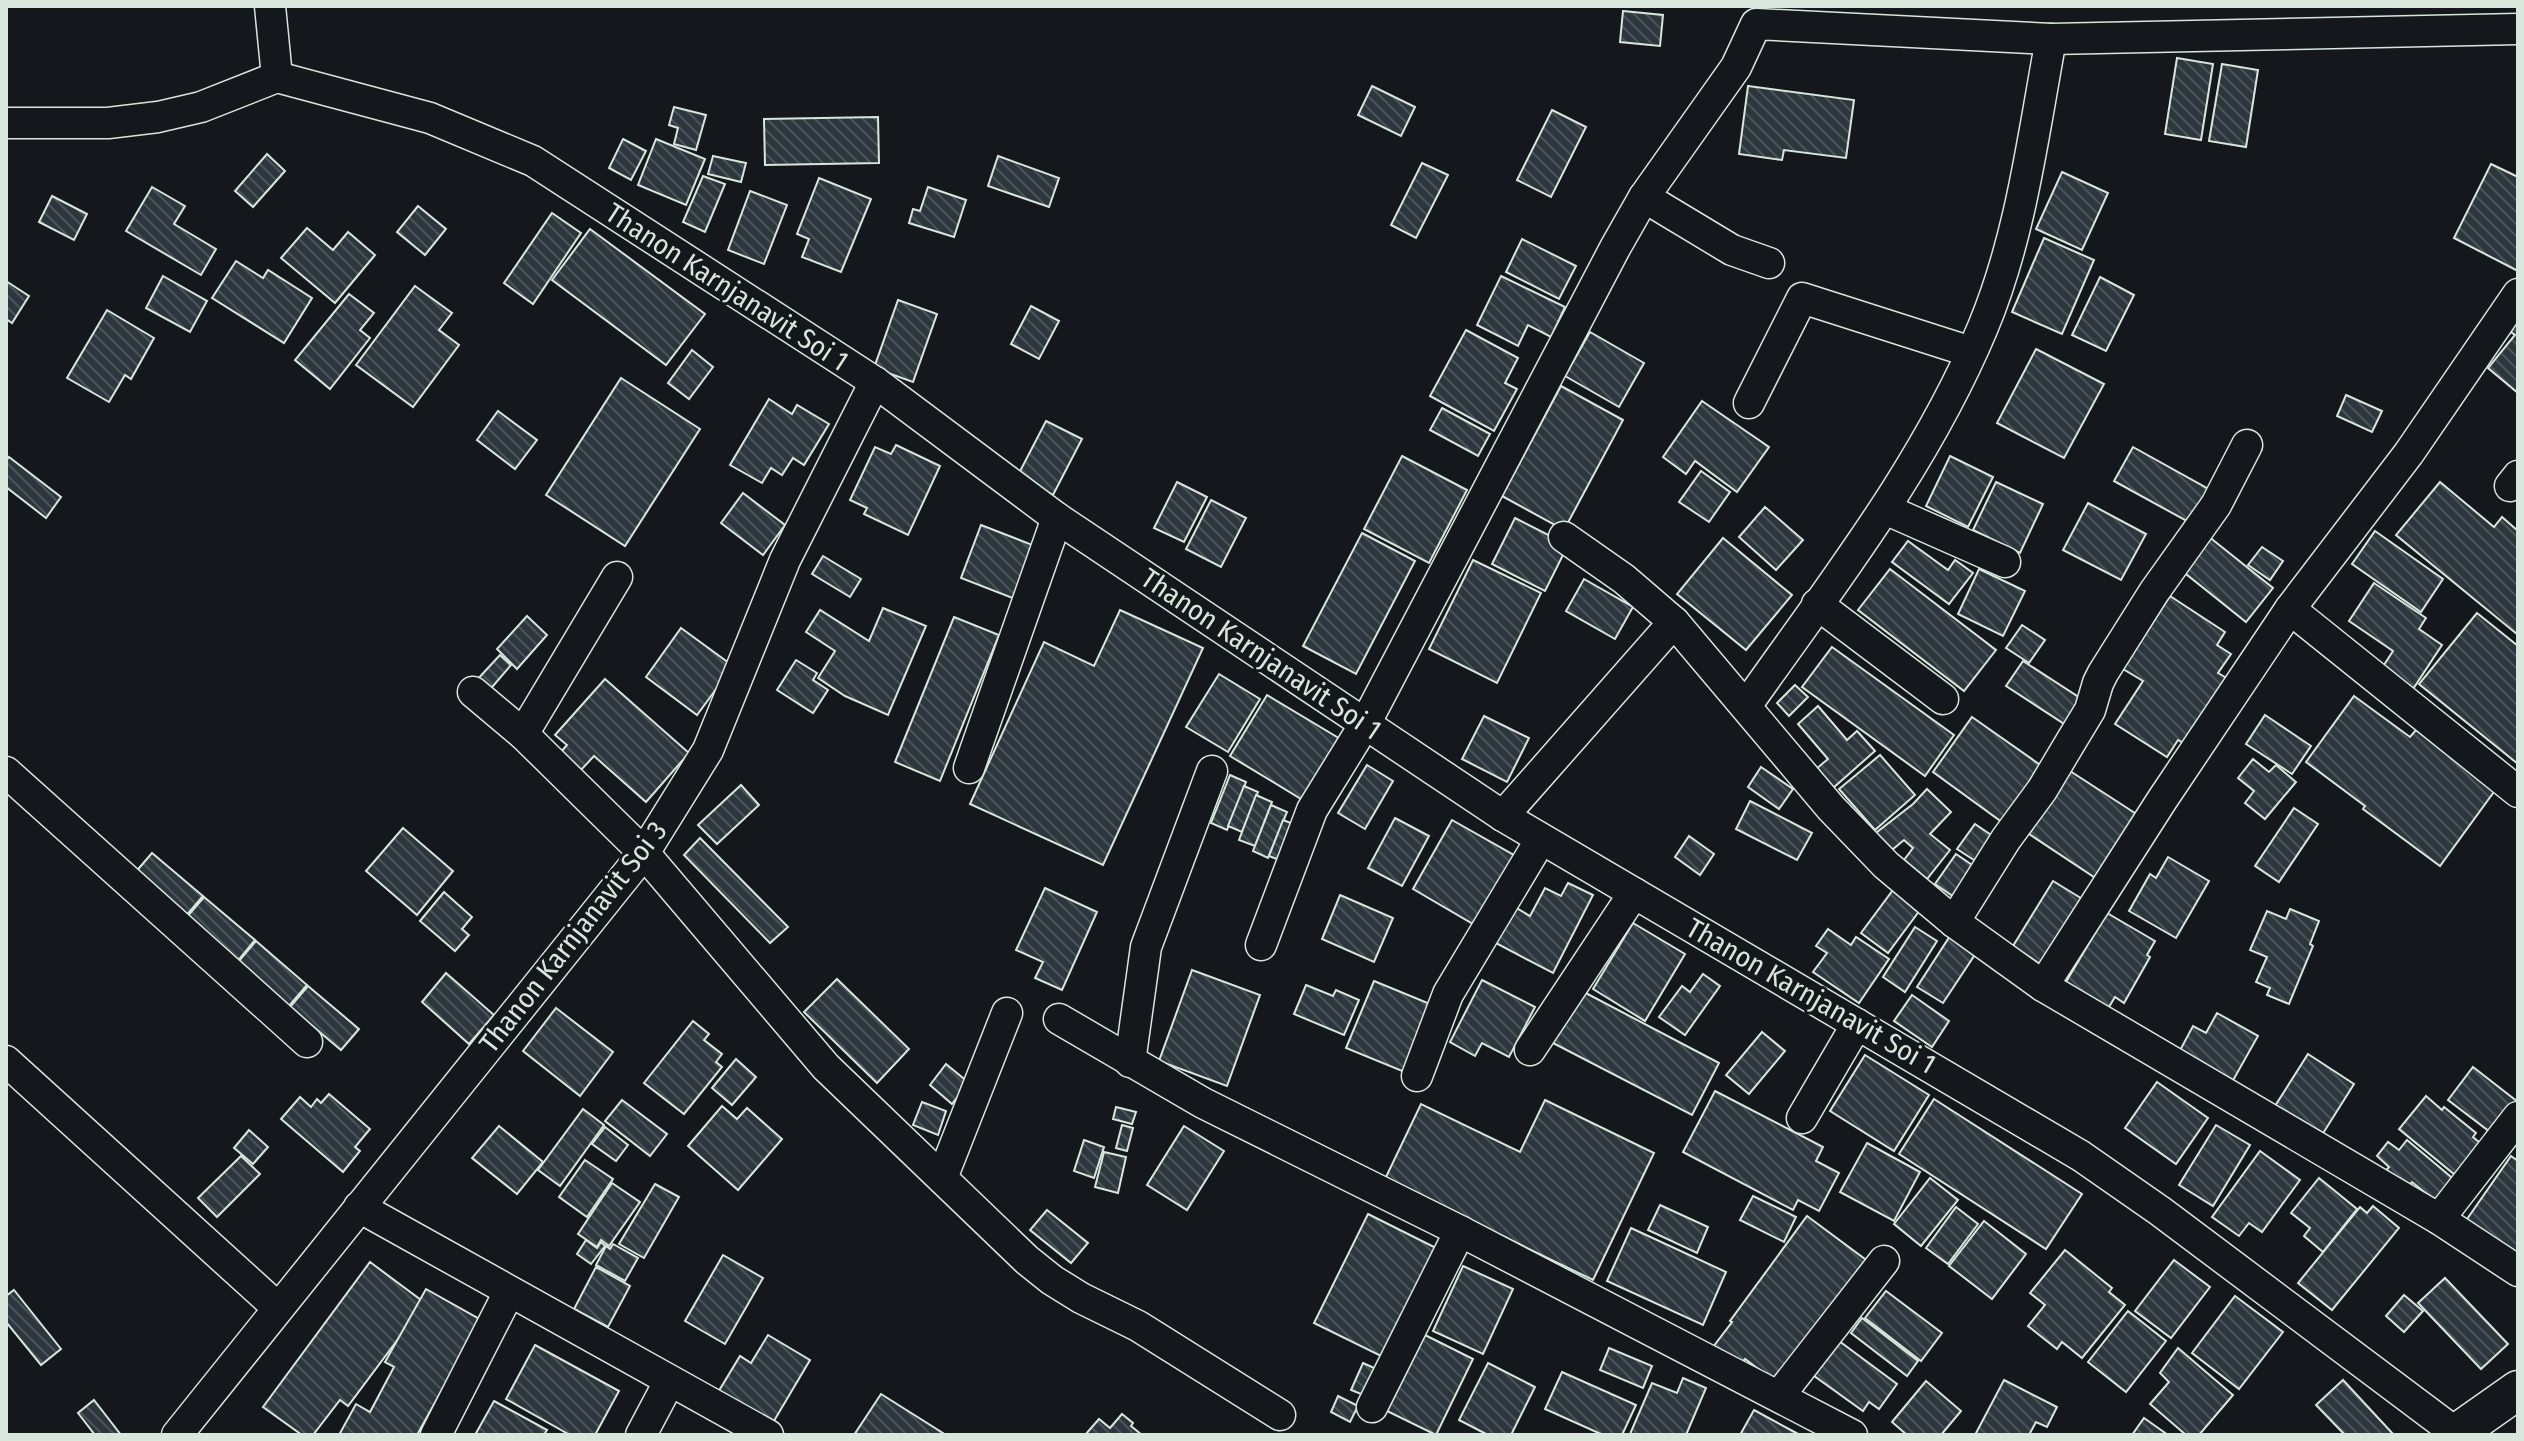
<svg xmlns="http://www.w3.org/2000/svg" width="2524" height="1441" viewBox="0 0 2524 1441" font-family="'Fira Sans Condensed',sans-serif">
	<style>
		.building { fill: url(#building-back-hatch); stroke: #d8e6dc; stroke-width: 2 }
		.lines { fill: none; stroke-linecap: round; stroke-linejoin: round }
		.minor-casing { stroke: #d8e6dc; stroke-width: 33 }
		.major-casing { stroke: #d8e6dc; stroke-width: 41 }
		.minor { stroke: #14181c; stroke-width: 30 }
		.major { stroke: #14181c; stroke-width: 38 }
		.labels { text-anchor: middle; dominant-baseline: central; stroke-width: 6; stroke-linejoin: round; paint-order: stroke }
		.street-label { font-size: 28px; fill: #d8e6dc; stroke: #14181c }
	</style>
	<defs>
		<pattern id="building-back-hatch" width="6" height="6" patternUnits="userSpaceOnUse" patternTransform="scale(2)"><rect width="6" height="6" fill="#2c363c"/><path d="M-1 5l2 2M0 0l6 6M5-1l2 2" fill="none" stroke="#4a5358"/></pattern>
	</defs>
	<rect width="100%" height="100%" fill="#14181c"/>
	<g class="building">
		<path d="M1623,11L1663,15L1660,46L1620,42Z"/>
		<path d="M2177,58L2213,64L2201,140L2165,134Z"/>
		<path d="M2222,64L2258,70L2246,147L2209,141Z"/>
		<path d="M1372,86L1415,107L1401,136L1358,115Z"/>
		<path d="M1748,86L1854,100L1846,158L1784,150L1782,160L1739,154Z"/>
		<path d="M674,107L706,115L696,150L674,144L678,128L669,125Z"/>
		<path d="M1552,110L1586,127L1551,197L1517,180Z"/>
		<path d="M878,117L879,163L765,165L764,119Z"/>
		<path d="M623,139L646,151L631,180L609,168Z"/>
		<path d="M656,139L705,159L686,205L638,185Z"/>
		<path d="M267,154L285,171L253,207L235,191Z"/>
		<path d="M713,156L746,163L741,182L708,174Z"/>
		<path d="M998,156L1059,178L1049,207L988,186Z"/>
		<path d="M1422,163L1448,175L1416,238L1391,225Z"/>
		<path d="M2491,164L2518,177V271L2454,238Z"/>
		<path d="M2062,172L2108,193L2082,250L2036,229Z"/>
		<path d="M703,176L725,184L705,232L683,222Z"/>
		<path d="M819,178L871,199L841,272L802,257L809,239L797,234Z"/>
		<path d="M152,187L185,206L174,224L216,249L201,275L126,231Z"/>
		<path d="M928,187L966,200L954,237L909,223L913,209L920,211Z"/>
		<path d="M750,191L787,205L764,264L728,250Z"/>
		<path d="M52,196L87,214L74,240L39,222Z"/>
		<path d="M418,206L446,229L425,255L397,232Z"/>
		<path d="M552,213L581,233L533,304L504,283Z"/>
		<path d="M307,228L333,250L348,232L375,255L335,303L281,258Z"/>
		<path d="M590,229L705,314L666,365L552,280Z"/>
		<path d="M2044,238L2094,260L2062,334L2012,312Z"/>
		<path d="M1522,239L1576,266L1559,299L1506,272Z"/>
		<path d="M236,261L263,278L268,270L312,298L284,343L212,298Z"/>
		<path d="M163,276L207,301L190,332L146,308Z"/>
		<path d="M1501,276L1565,307L1551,337L1528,325L1518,346L1477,325Z"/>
		<path d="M2100,277L2134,295L2106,351L2072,335Z"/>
		<path d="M6,281L29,296L12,323L6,319Z"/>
		<path d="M415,286L452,313L439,330L459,345L413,407L356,365Z"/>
		<path d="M349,294L374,313L360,330L370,338L330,389L295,360Z"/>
		<path d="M898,300L937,314L913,382L874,368Z"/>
		<path d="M1031,306L1059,321L1039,359L1011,344Z"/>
		<path d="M107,310L154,338L131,379L125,375L109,402L67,378Z"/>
		<path d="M2518,318V393L2488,368L2515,335L2508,330Z"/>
		<path d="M1466,330L1518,358L1505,383L1517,389L1494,431L1430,396Z"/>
		<path d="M1590,332L1644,363L1619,407L1565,376Z"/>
		<path d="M2036,349L2104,384L2064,458L1997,423Z"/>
		<path d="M692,350L713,367L689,399L668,383Z"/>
		<path d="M621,378L700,429L625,546L546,495Z"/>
		<path d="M1561,386L1623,420L1564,530L1502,496Z"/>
		<path d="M2346,395L2382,411L2372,432L2337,416Z"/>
		<path d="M769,399L792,414L797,405L829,424L804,465L793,458L782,475L771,468L762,483L730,465Z"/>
		<path d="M1702,401L1769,447L1737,492L1695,461L1686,474L1663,457Z"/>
		<path d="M1442,408L1490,434L1478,456L1430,430Z"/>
		<path d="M498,411L537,440L515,469L477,440Z"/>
		<path d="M1046,421L1082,439L1053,495L1017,477Z"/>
		<path d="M896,445L940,466L908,535L864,514L867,508L850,500L875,447L891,454Z"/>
		<path d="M2133,447L2212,491L2194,525L2114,481Z"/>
		<path d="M1402,456L1467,490L1429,563L1364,529Z"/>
		<path d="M1950,456L1993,477L1968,527L1926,506Z"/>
		<path d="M9,457L61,497L46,518L6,487V461Z"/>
		<path d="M1701,471L1730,492L1709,522L1679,502Z"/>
		<path d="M1177,482L1207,497L1184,542L1154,528Z"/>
		<path d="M1996,482L2043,504L2020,553L1973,530Z"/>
		<path d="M2440,482L2494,527L2502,517L2518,531V635L2396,535Z"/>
		<path d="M743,493L785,525L763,555L721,523Z"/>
		<path d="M1211,500L1246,518L1221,567L1186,549Z"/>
		<path d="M2088,503L2146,534L2121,580L2063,550Z"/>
		<path d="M1765,507L1803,540L1776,570L1739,537Z"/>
		<path d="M1515,518L1568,545L1545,591L1492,564Z"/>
		<path d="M981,525L1035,546L1015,599L961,578Z"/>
		<path d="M2375,531L2443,579L2421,612L2352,564Z"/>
		<path d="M1362,533L1415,561L1356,674L1303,646Z"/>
		<path d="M2208,536L2273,588L2246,622L2181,570Z"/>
		<path d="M1723,538L1792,595L1746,650L1677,594Z"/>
		<path d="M1908,541L1948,570L1955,560L1973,573L1949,604L1892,562Z"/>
		<path d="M2262,547L2283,561L2270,580L2248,565Z"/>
		<path d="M823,556L861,579L850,597L812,574Z"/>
		<path d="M1473,560L1541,593L1497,683L1429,649Z"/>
		<path d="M1890,569L1996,650L1964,691L1858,610Z"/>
		<path d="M1979,569L2025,591L2003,636L1958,614Z"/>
		<path d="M1584,579L1633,607L1615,639L1566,611Z"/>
		<path d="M2374,583L2426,618L2419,629L2442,645L2413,689L2382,668L2393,651L2349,621Z"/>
		<path d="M2170,596L2225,632L2217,645L2231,654L2218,673L2230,680L2188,746L2178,740L2167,757L2115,724L2143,681L2123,669Z"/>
		<path d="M883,608L926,626L888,715L845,696L818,678L835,651L806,632L820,610L869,641Z"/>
		<path d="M1120,610L1203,648L1103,865L970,804L1044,642L1094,666Z"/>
		<path d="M2477,613L2518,646V764L2419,684Z"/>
		<path d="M527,616L547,635L517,669L497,649Z"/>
		<path d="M954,617L999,635L940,781L895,762Z"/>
		<path d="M2022,625L2045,640L2029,663L2006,648Z"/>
		<path d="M681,628L733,666L697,715L646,677Z"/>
		<path d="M1832,647L1954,735L1925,776L1802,687Z"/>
		<path d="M500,655L511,665L487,693L475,682Z"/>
		<path d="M796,660L817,673L813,680L828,690L813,713L777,690Z"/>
		<path d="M2023,661L2088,703L2072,729L2006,686Z"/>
		<path d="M1219,674L1260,699L1228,752L1186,727Z"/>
		<path d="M605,679L689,753L646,802L594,756L581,770L560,753L567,745L555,735Z"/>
		<path d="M1795,685L1808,697L1789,716L1777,703Z"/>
		<path d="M1267,695L1347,743L1311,805L1230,756Z"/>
		<path d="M2354,696L2410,737L2416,730L2496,789L2440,866L2363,809L2365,806L2306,762Z"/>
		<path d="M1818,706L1847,740L1857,731L1875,751L1833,788L1816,769L1828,759L1798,724Z"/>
		<path d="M2265,715L2311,746L2292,774L2246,744Z"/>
		<path d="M1484,716L1529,738L1507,782L1462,759Z"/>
		<path d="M1972,717L2046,769L2006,825L1933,772Z"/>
		<path d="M1880,755L1915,795L1875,830L1839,789Z"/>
		<path d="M2253,759L2269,772L2276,765L2296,782L2265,819L2245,803L2254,791L2238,778Z"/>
		<path d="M1367,765L1393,781L1365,829L1338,813Z"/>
		<path d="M1761,767L1793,789L1779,809L1748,787Z"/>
		<path d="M2070,771L2138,815L2103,883L2029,834Z"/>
		<path d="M1230,775L1246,782L1227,830L1211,823Z"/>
		<path d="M741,785L759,805L717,844L698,825Z"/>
		<path d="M1244,786L1258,792L1242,832L1228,826Z"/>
		<path d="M1927,789L1951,812L1930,834L1950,850L1927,879L1904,860L1913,848L1904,840L1887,854L1872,836L1913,804Z"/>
		<path d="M1256,795L1272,802L1255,846L1239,840Z"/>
		<path d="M1750,801L1812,833L1797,860L1736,829Z"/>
		<path d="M1271,805L1287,812L1268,858L1253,851Z"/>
		<path d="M2294,808L2318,824L2279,882L2255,866Z"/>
		<path d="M1395,818L1429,836L1402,886L1368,868Z"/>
		<path d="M1283,820L1296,825L1282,861L1269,856Z"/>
		<path d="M1452,820L1519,858L1480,928L1413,889Z"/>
		<path d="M1975,824L1997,839L1980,864L1957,849Z"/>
		<path d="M403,828L453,871L417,915L366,871Z"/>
		<path d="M1689,836L1714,854L1700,875L1675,857Z"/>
		<path d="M700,838L788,927L770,943L684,855Z"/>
		<path d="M152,853L203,896L185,917L134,874Z"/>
		<path d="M1956,854L1981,871L1960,901L1935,884Z"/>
		<path d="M2168,857L2209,881L2176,938L2129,911L2150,874L2156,878Z"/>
		<path d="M2053,881L2084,900L2043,966L2013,946Z"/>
		<path d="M1568,883L1593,895L1553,973L1494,942L1513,906L1530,916L1545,888L1561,896Z"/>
		<path d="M1045,888L1097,912L1062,990L1035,978L1043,962L1016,950Z"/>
		<path d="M1893,890L1920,910L1888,953L1861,933Z"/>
		<path d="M444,892L472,917L462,929L469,935L455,951L420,921Z"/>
		<path d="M1340,895L1393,918L1374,962L1322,939Z"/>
		<path d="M204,897L255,940L237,962L186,918Z"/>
		<path d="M2290,909L2319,921L2310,944L2313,946L2289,1004L2267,995L2270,988L2256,982L2267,957L2250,950L2267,911L2286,919Z"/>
		<path d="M2107,913L2155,941L2147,955L2150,957L2124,1003L2115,997L2106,1012L2063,987Z"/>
		<path d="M1633,923L1685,954L1645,1021L1593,989Z"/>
		<path d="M1915,927L1937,941L1905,992L1883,977Z"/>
		<path d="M1828,929L1851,945L1856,937L1889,959L1859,1003L1813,972L1827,953L1816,946Z"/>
		<path d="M1950,936L1976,953L1943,1003L1917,987Z"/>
		<path d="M256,941L307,985L289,1006L238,962Z"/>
		<path d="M1192,970L1260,995L1227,1086L1159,1061Z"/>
		<path d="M446,973L494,1015L469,1044L422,1002Z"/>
		<path d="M1703,974L1720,986L1685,1035L1659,1017L1682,986L1690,992Z"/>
		<path d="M837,979L909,1049L877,1083L804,1012Z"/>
		<path d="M1482,980L1535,1007L1509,1057L1482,1043L1475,1056L1450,1042Z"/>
		<path d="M1374,981L1435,1006L1407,1073L1346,1048Z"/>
		<path d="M1306,985L1333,996L1336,990L1359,1000L1344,1035L1294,1014Z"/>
		<path d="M308,986L359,1029L341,1050L290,1007Z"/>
		<path d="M1580,990L1719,1063L1692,1115L1553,1043Z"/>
		<path d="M1912,995L1949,1021L1932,1047L1894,1021Z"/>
		<path d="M556,1008L613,1052L580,1096L523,1051Z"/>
		<path d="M2217,1013L2258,1036L2231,1084L2178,1054L2193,1026L2206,1033Z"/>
		<path d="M693,1021L709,1034L704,1040L722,1054L716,1062L722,1067L684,1114L644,1083Z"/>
		<path d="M1762,1032L1785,1051L1749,1094L1726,1075Z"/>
		<path d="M2308,1054L2354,1084L2322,1135L2275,1106Z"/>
		<path d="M1865,1055L1929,1095L1894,1151L1830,1111Z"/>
		<path d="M736,1059L756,1077L732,1105L712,1088Z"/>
		<path d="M946,1064L969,1083L952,1104L930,1085Z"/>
		<path d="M2473,1067L2518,1102V1113L2498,1138L2448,1100Z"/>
		<path d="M2157,1082L2208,1118L2176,1164L2125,1128Z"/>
		<path d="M1715,1091L1823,1147L1816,1161L1839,1173L1819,1211L1798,1200L1793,1210L1683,1152Z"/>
		<path d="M329,1094L370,1129L355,1147L360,1151L343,1172L281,1119L300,1097L311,1107L317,1099L321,1103Z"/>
		<path d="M2426,1096L2442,1110L2444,1107L2476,1133L2473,1137L2486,1148L2460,1179L2399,1129Z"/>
		<path d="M1934,1099L2082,1194L2046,1249L1899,1154Z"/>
		<path d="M622,1100L667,1134L650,1156L605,1121Z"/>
		<path d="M1545,1100L1654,1153L1593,1280L1385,1179L1421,1104L1520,1152Z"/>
		<path d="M922,1102L946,1111L938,1135L913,1125Z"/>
		<path d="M722,1106L737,1119L747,1108L782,1139L738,1190L688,1146Z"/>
		<path d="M1116,1107L1136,1112L1132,1124L1113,1119Z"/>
		<path d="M583,1109L604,1125L560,1186L538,1170Z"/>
		<path d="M1122,1125L1133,1128L1127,1151L1116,1148Z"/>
		<path d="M2216,1125L2250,1145L2213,1206L2179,1185Z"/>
		<path d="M499,1126L543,1162L517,1194L472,1158Z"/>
		<path d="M1184,1126L1224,1151L1187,1210L1147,1185Z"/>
		<path d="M605,1127L628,1145L616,1161L592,1144Z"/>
		<path d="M249,1130L268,1147L253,1164L234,1148Z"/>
		<path d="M1084,1140L1104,1147L1094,1178L1074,1171Z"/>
		<path d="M2407,1140L2456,1181L2437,1202L2412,1182L2404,1191L2383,1174L2389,1167L2377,1156L2388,1142L2399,1150Z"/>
		<path d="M1867,1143L1920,1172L1894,1221L1840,1192Z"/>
		<path d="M2260,1151L2300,1180L2262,1232L2249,1223L2239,1236L2212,1217Z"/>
		<path d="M1104,1152L1126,1157L1118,1193L1095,1187Z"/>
		<path d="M241,1156L260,1174L217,1217L198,1198Z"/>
		<path d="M2511,1156L2518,1161V1260L2465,1222Z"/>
		<path d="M585,1160L613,1179L587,1217L559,1197Z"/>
		<path d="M1930,1178L1958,1200L1921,1246L1894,1224Z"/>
		<path d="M2319,1178L2357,1209L2323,1252L2304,1236L2310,1228L2291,1213Z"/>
		<path d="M612,1183L640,1202L609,1246L601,1240L597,1247L578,1234Z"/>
		<path d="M655,1184L679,1197L644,1258L619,1244Z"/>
		<path d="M1753,1196L1796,1217L1784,1242L1740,1220Z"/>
		<path d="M1660,1205L1708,1227L1697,1253L1648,1230Z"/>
		<path d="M2373,1206L2399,1228L2332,1310L2298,1283L2360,1207L2367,1213Z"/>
		<path d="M1956,1207L1978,1224L1948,1264L1926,1248Z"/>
		<path d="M1047,1210L1088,1243L1071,1263L1030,1230Z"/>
		<path d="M1368,1214L1438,1249L1385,1358L1314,1323Z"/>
		<path d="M1807,1216L1873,1265L1778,1384L1745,1359L1736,1370L1710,1351L1732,1322L1730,1321Z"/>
		<path d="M1984,1221L2026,1254L1992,1299L1949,1266Z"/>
		<path d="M1631,1228L1726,1272L1703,1325L1607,1281Z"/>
		<path d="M586,1240L597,1248L601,1242L605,1246L591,1264L577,1254Z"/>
		<path d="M613,1244L638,1258L625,1281L596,1265L606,1246L610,1249Z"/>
		<path d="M2065,1250L2112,1288L2109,1292L2125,1305L2082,1358L2062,1342L2057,1349L2028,1326L2045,1305L2030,1293Z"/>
		<path d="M723,1255L763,1278L725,1344L685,1321Z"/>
		<path d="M2174,1260L2210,1287L2171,1338L2135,1311Z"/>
		<path d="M370,1262L425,1303L348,1406L340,1400L313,1435H302L263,1407Z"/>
		<path d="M1463,1266L1513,1289L1483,1354L1433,1331Z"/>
		<path d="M596,1267L630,1286L608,1327L574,1309Z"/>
		<path d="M2445,1278L2508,1344L2481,1369L2418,1303Z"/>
		<path d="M426,1289L481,1320L417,1435H339L356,1404L370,1412L394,1367L385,1362Z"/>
		<path d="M14,1290L61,1349L41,1365L6,1322V1296Z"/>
		<path d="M1886,1291L1942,1333L1921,1361L1865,1318Z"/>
		<path d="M2404,1295L2423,1311L2404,1332L2386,1316Z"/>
		<path d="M2235,1296L2283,1332L2239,1389L2192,1353Z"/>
		<path d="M2128,1311L2166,1341L2126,1392L2088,1362Z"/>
		<path d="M1862,1318L1918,1361L1907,1376L1851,1333Z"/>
		<path d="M768,1335L810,1360L771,1426L717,1394L740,1356L751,1363Z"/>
		<path d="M1425,1335L1473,1359L1436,1435L1387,1411Z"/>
		<path d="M1835,1338L1897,1384L1879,1409L1869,1402L1863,1411L1810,1373Z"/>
		<path d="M535,1345L619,1391L595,1435H570L506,1399Z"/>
		<path d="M1609,1348L1652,1366L1643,1388L1600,1370Z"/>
		<path d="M2178,1348L2233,1395L2199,1435H2186L2150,1404L2169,1382L2160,1373Z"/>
		<path d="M1363,1363L1383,1372L1371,1398L1351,1390Z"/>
		<path d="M1488,1363L1535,1387L1511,1435H1488L1459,1420Z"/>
		<path d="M1562,1372L1636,1405L1622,1435H1603L1545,1409Z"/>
		<path d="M1683,1378L1706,1388L1686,1435L1630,1434L1652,1383L1677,1393Z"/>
		<path d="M2004,1380L2057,1407L2047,1427L2036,1422L2029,1435H1975Z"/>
		<path d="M2343,1380L2394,1435H2345L2316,1405Z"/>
		<path d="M1926,1381L1961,1411L1941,1435H1907L1892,1422Z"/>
		<path d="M881,1394L946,1435H854Z"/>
		<path d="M1338,1396L1358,1406L1350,1422L1331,1412Z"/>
		<path d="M94,1400L121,1435H95L78,1413Z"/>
		<path d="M494,1401L547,1430L544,1435H475Z"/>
		<path d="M1754,1410L1800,1435H1740Z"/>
		<path d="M1122,1414L1133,1423L1131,1426L1142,1435H1085L1099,1419L1110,1428Z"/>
		<path d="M2144,1418L2168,1435H2132Z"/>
	</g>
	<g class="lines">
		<defs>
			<g id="minor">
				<path d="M270,6L277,77"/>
				<path d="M6,123H108L158,117L201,107L277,77L430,118L533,161L875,382L1057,518L1503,816L2081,1156L2160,1211L2456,1433"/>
				<path d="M1644,197L1732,250L1769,263"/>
				<path d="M1749,403L1802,298L1971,352"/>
				<path d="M2510,486L2518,476"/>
				<path d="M1885,509L2005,562"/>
				<path d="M1564,537L1624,579L1674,622"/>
				<path d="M1817,604L1943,699"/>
				<path d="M2290,609L2518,792"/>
				<path d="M473,692L523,734L644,853L826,1067L1027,1260L1052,1280L1081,1298L1138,1326L1280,1415"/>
				<path d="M1746,706C1832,584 1925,466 1983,327C2021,236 2033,136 2051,39"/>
				<path d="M523,734L617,577"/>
				<path d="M969,768L1057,518"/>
				<path d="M6,772L307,1042"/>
				<path d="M1503,816L1674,622L1831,808L1886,865L1954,922L2043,986L2439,1219L2518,1271"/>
				<path d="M1954,922L2006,839L2042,790L2073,738L2090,710L2098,683L2103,673L2154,592L2216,505L2247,445"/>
				<path d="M1261,945L1312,810L1365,724L1615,248L1644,197L1736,67L1756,24L2051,39L2518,29"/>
				<path d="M2043,986L2162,800L2290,609L2409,453L2518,294"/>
				<path d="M1059,1019L1203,1103L1460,1231L1852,1435"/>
				<path d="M1530,1050L1634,893"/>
				<path d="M6,1061L278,1308"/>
				<path d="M1130,1062L1146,947L1212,771"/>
				<path d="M1417,1076L1448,994L1541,839"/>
				<path d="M1802,1118L1857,1024"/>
				<path d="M942,1178L1007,1013"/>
				<path d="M359,1207L768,1435"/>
				<path d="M2439,1219L2518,1117"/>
				<path d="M1779,1396L1884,1261"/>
				<path d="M1372,1407L1460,1231"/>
				<path d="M177,1435L644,853L708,750L785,560L875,382"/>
				<path d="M436,1435L509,1292"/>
				<path d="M641,1435L669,1382"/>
			</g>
			<path id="major" d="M2454,1435L2518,1390"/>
		</defs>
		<use href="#minor" class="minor-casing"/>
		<use href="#major" class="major-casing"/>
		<use href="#minor" class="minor"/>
		<use href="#major" class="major"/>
	</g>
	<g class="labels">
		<g class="street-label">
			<text transform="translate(727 287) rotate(33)">Thanon Karnjanavit Soi 1</text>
			<text transform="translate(1261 654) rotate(34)">Thanon Karnjanavit Soi 1</text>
			<text transform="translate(573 937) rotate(-52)">Thanon Karnjanavit Soi 3</text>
			<text transform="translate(1811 996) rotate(30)">Thanon Karnjanavit Soi 1</text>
		</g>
	</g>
	<rect width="2524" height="1441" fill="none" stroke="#d8e6dc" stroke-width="16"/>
</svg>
